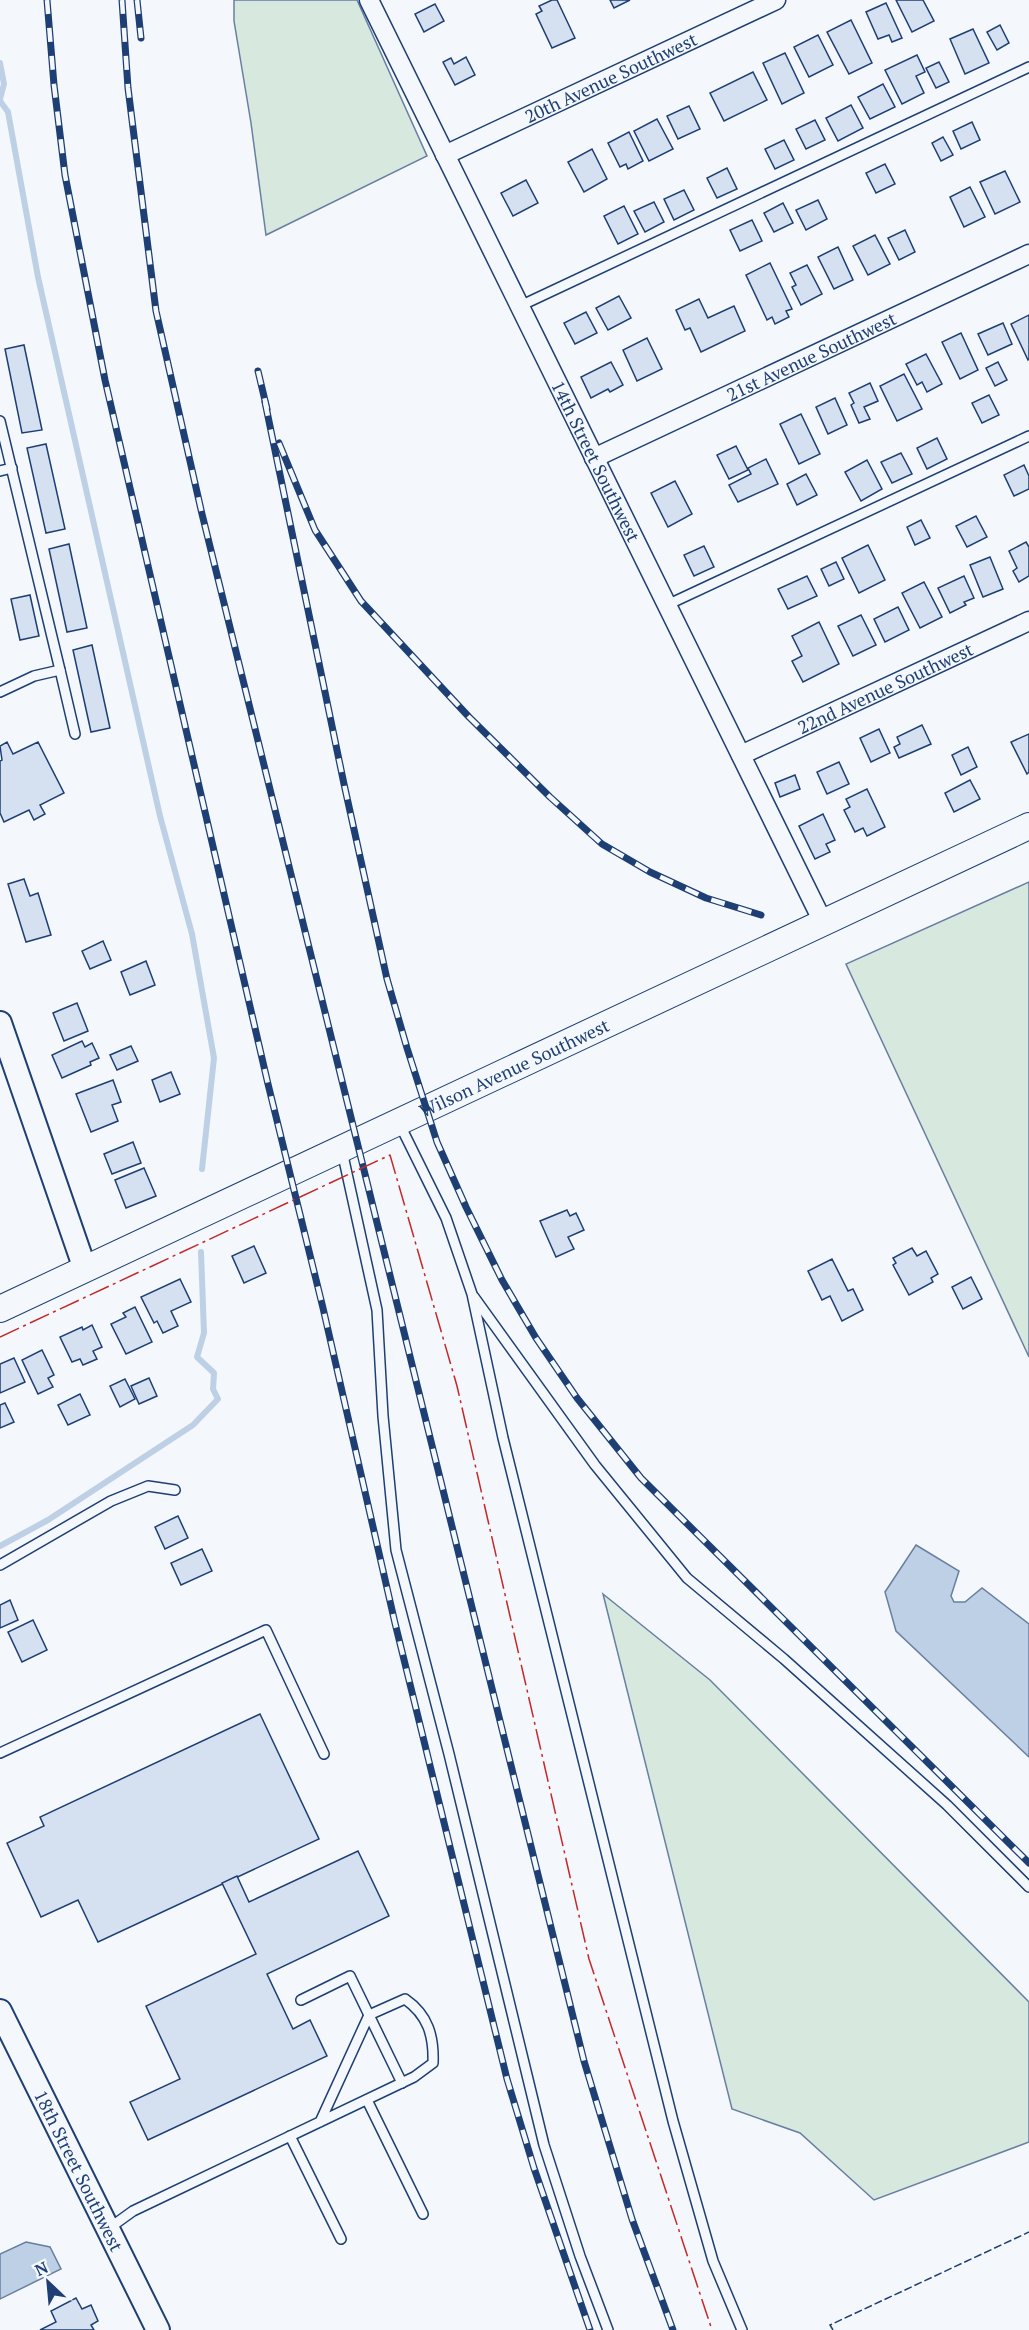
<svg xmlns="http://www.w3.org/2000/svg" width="1029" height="2330" viewBox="0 0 1029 2330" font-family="'PT Serif',serif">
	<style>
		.green { fill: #d7e8df; stroke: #687fa3; stroke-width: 1.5 }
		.water { fill: #bed0e5; stroke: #687fa3; stroke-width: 1.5 }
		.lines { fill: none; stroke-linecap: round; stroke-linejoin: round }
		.stream { stroke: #bed0e5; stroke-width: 6 }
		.building { fill: #d5e0f0; stroke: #1d3f73; stroke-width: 1.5 }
		.service-casing { stroke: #1d3f73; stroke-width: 12 }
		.minor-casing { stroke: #1d3f73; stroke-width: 21 }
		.tertiary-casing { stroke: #1d3f73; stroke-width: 26 }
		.secondary-casing { stroke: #1d3f73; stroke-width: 28 }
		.service { stroke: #f4f7fb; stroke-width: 9 }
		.minor { stroke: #f4f7fb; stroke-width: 18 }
		.tertiary { stroke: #f4f7fb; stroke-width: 22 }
		.secondary { stroke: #f4f7fb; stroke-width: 26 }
		.rail-casing { stroke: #1d3f73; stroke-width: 7 }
		.rail { stroke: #f4f7fb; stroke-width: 4.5; stroke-dasharray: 14; stroke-linecap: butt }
		.fence { stroke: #1d3f73; stroke-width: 1.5; stroke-dasharray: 8 3; stroke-linecap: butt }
		.power { stroke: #c62828; stroke-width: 1.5; stroke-dasharray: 21 4.5 3 4.5; stroke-linecap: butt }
		.labels { text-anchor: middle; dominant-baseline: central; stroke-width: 4.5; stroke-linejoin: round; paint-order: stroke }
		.street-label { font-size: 18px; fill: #1d3f73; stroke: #f4f7fb }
	</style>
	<rect width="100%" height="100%" fill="#f4f7fb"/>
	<g class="green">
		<path d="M234,0H357L427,156L266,235L251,123L234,21Z"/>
		<path d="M1029,882V1357L846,964Z"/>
		<path d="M603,1594L710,1680L1029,2002V2142L874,2200L800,2133L732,2109Z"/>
	</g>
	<g class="water">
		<path d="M916,1545L959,1571L951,1596L954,1602H965L982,1588L1029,1624V1757L896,1631L885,1592Z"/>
		<path d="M26,2242L50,2247L61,2269L0,2299V2254Z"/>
	</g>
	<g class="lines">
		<g class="stream">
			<path d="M0,63L4,84L0,99"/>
			<path d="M0,101L8,112L38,277L160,816L192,934L214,1058L202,1169"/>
			<path d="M0,1546L48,1520L193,1425L218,1399L213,1389L214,1373L197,1357L204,1333L201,1252"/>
		</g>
	</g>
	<g class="building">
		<path d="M552,0H557L575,38L552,48L536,14L542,11L539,6Z"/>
		<path d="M610,0H630L614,8Z"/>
		<path d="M896,0H923L934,21L912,32Z"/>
		<path d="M886,3L902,38L892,42L889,35L878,39L866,12Z"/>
		<path d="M435,4L444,21L424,32L415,14Z"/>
		<path d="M851,20L872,63L849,74L827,32Z"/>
		<path d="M1000,25L1009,43L997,50L987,32Z"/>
		<path d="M973,29L989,63L965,74L950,39Z"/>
		<path d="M818,35L833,65L809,77L794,47Z"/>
		<path d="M785,53L804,93L782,104L763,63Z"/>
		<path d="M917,55L925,72L916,76L924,93L902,104L885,70Z"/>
		<path d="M466,57L475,75L455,85L443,62L451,58L454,64Z"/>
		<path d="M939,62L949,82L936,88L926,68Z"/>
		<path d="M753,72L767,100L724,121L710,93Z"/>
		<path d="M883,84L895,107L870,119L858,97Z"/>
		<path d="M851,105L863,128L838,141L826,118Z"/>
		<path d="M689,106L700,129L678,139L667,116Z"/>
		<path d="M657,119L673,149L649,161L634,131Z"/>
		<path d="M815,120L825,140L806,149L796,129Z"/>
		<path d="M972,122L980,140L961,149L953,131Z"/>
		<path d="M629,132L643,161L628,169L626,164L620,167L608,143Z"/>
		<path d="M943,137L953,155L941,161L932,143Z"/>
		<path d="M784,140L794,160L775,169L765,149Z"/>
		<path d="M592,149L607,179L584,192L568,162Z"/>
		<path d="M885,164L895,184L876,193L866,173Z"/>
		<path d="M727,168L737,189L717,198L707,178Z"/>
		<path d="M1005,171L1020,202L995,214L980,182Z"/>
		<path d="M526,180L538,203L513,216L501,193Z"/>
		<path d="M970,187L985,217L964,227L950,197Z"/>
		<path d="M684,190L694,210L674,220L664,199Z"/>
		<path d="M818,200L827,219L806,230L796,210Z"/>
		<path d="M654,202L664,222L645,232L634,211Z"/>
		<path d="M783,203L793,223L774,232L764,213Z"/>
		<path d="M624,206L638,234L618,244L604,216Z"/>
		<path d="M752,220L762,241L740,251L730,230Z"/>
		<path d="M905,230L915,252L899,260L888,238Z"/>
		<path d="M875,235L890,264L868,275L853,246Z"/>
		<path d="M838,247L853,280L834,289L818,257Z"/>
		<path d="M770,263L792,309L786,311L789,317L775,324L772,317L767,320L746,275Z"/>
		<path d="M807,265L822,294L801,305L792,287L796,285L790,273Z"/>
		<path d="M619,296L631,318L608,330L596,308Z"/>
		<path d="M699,299L708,318L734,306L745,331L701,352L690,328L685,330L676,310Z"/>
		<path d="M586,312L597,333L575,344L564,323Z"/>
		<path d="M1029,315V359L1028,360L1011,324Z"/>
		<path d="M1003,323L1012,344L988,355L978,334Z"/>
		<path d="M961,333L978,370L960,379L942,342Z"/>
		<path d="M647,338L662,369L637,381L623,350Z"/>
		<path d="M24,345L42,430L22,433L5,349Z"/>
		<path d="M926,354L942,384L927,392L922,382L917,385L906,364Z"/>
		<path d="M611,362L623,385L610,392L608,389L591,398L581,377Z"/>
		<path d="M998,362L1007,380L995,386L986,368Z"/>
		<path d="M904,374L922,409L897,421L880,386Z"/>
		<path d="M870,383L878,401L864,407L870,419L859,423L851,405L854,403L849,393Z"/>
		<path d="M989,395L999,415L982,423L972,403Z"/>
		<path d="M835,398L847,425L828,434L816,407Z"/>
		<path d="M801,414L820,454L799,464L780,424Z"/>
		<path d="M937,438L947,459L927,469L917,448Z"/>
		<path d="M46,444L65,529L46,533L27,448Z"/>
		<path d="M736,446L748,470L729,479L717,455Z"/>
		<path d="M901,453L912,474L892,483L881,462Z"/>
		<path d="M766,459L778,484L738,502L729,485L751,474L748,468Z"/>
		<path d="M867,460L882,489L861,501L845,472Z"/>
		<path d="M1024,465L1029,476V489L1014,496L1004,475Z"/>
		<path d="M806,474L817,495L797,505L787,484Z"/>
		<path d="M675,481L692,514L668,527L651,493Z"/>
		<path d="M976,516L987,537L967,547L956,526Z"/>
		<path d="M921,520L930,538L915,545L907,527Z"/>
		<path d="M1026,542L1029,547V576L1019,582L1013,571L1017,568L1009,551Z"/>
		<path d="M69,544L87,628L67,632L49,549Z"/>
		<path d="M868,545L885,580L859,593L842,558Z"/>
		<path d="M704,546L714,567L694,576L684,555Z"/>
		<path d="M990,557L1003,589L983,597L970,565Z"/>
		<path d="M836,562L844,579L829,586L821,569Z"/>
		<path d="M807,576L817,596L788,609L778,589Z"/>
		<path d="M964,576L974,598L964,602L966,605L950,613L938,588Z"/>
		<path d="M924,582L942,617L920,628L902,593Z"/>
		<path d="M30,595L39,636L20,640L11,599Z"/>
		<path d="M898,607L909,630L885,642L874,619Z"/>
		<path d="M861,615L876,645L853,656L838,626Z"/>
		<path d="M819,622L839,664L803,682L792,661L802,656L792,636Z"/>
		<path d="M92,645L110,728L91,732L73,650Z"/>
		<path d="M922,725L931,744L899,758L894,747L900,744L897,737Z"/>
		<path d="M879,729L890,753L871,762L860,738Z"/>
		<path d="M1029,734V772L1027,774L1011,742Z"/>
		<path d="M7,742L13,754L38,742L64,793L40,805L45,814L34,820L29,810L4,822L0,813V761L2,760L0,746Z"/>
		<path d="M968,747L977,767L961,775L952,755Z"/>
		<path d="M839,762L849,784L827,794L817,772Z"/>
		<path d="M795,775L800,789L780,797L775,783Z"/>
		<path d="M970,780L980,799L954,812L945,793Z"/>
		<path d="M867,789L885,827L867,836L863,828L855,832L844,810L850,807L846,799Z"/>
		<path d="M823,814L835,840L826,844L830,852L815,859L799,826Z"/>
		<path d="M24,879L30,896L38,893L51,935L26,942L8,884Z"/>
		<path d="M103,941L111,960L90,969L82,951Z"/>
		<path d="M146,961L155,985L130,995L121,972Z"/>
		<path d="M77,1003L88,1031L64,1041L53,1013Z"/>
		<path d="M82,1041L85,1047L92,1043L99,1058L90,1062L91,1065L62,1078L52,1055Z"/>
		<path d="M131,1046L138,1061L117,1070L110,1055Z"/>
		<path d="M171,1072L180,1094L160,1102L152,1080Z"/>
		<path d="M113,1080L121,1102L112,1105L118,1121L91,1132L76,1094Z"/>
		<path d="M133,1142L141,1163L112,1174L104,1154Z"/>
		<path d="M144,1168L156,1196L126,1208L115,1180Z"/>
		<path d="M567,1210L570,1216L576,1213L584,1230L568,1237L574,1249L556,1257L540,1221Z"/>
		<path d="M254,1246L266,1273L244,1283L232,1256Z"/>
		<path d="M912,1248L917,1256L926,1251L938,1274L931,1278L933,1282L909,1295L893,1265L896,1263L893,1258Z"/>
		<path d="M832,1259L848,1291L853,1289L863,1310L842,1321L830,1296L822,1300L808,1271Z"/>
		<path d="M971,1277L982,1299L963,1309L952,1287Z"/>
		<path d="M180,1279L191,1302L171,1311L178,1326L163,1333L157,1321L154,1323L141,1297Z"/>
		<path d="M135,1307L152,1342L126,1354L111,1324L126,1317L123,1313Z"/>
		<path d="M92,1325L102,1347L93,1351L97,1359L83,1365L80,1359L72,1362L60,1337L82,1327L83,1330Z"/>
		<path d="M42,1350L54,1375L48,1378L53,1387L38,1394L22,1360Z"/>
		<path d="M14,1358L25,1382L0,1393V1364Z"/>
		<path d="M149,1378L157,1396L139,1404L131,1386Z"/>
		<path d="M125,1379L135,1399L120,1407L110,1386Z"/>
		<path d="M80,1394L90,1415L68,1425L58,1405Z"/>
		<path d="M5,1403L14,1422L0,1428V1405Z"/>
		<path d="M178,1516L188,1538L165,1549L155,1527Z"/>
		<path d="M202,1549L212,1571L181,1585L171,1563Z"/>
		<path d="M10,1600L18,1620L0,1628V1605Z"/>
		<path d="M33,1620L47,1650L22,1662L8,1632Z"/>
		<path d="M260,1714L319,1839L98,1942L78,1900L41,1917L7,1843L44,1826L40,1817Z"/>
		<path d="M358,1851L389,1916L267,1974L293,2029L310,2020L327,2056L148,2140L130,2102L180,2079L146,2006L256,1954L222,1883L237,1876L249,1902Z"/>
		<path d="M76,2298L82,2309L91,2305L98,2321L91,2325L94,2330H40L56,2322L51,2311Z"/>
	</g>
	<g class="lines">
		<defs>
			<g id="service">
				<path d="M520,306L1029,67"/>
				<path d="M0,421L60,670L34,676L0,692"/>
				<path d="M0,471L12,468"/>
				<path d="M667,605L1029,436"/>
				<path d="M60,670L75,734"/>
				<path d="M399,1123L446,1218L472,1294L503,1438L673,2121L713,2261L742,2330"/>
				<path d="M342,1151L377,1310L383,1416L396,1550L449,1754L544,2145L580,2256L608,2330"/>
				<path d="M474,1297L595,1465L687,1578L784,1659L947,1805L1029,1887"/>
				<path d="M0,1565L111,1501L148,1486L175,1490"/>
				<path d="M0,1753L266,1630L324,1754"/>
				<path d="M301,2000L350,1976L402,2083"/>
				<path d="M367,2100L423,2214"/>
				<path d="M290,2136L341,2239"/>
				<path d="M108,2229L133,2211L414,2077L433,2063C434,2036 428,2015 405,1999L369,2015L320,2122"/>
			</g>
			<g id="minor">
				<path id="s1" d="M369,0L823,922"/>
				<path id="s2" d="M445,155L776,0"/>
				<path id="s3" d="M594,458L1029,254"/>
				<path id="s4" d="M741,755L1029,621"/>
			</g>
			<g id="tertiary">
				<path d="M0,1023L85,1269"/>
				<path id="s5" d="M0,2011L158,2330"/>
			</g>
			<g id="secondary">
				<path id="s6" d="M0,1309L1029,826"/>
			</g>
		</defs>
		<use href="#service" class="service-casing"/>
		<use href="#minor" class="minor-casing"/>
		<use href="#tertiary" class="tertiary-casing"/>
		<use href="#secondary" class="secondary-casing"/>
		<use href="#service" class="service"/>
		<use href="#minor" class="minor"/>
		<use href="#tertiary" class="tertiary"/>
		<use href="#secondary" class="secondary"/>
		<defs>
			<g id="rail">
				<path d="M47,0L54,85L65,175L105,380L268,1084L323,1308L395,1623L507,2079L534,2168L590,2330"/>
				<path d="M122,0L128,88L156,311L202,514L584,2061L632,2219L673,2330"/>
				<path d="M137,0L141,38"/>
				<path d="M258,371L267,409"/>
				<path d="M265,402L344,784L387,979L407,1048L437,1142L466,1207L502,1280L536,1338L577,1398L641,1478L1029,1863"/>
				<path d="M279,443L315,530L361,601L469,717L550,797L602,844L650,872L706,898L761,915"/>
			</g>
		</defs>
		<use href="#rail" class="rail-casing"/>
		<use href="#rail" class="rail"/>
		<path class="fence" d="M833,2330L830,2325L1029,2232"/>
		<path class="power" d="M0,1337L390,1155L457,1386L589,1959L712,2330"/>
	</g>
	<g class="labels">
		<g class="street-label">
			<text stroke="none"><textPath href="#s2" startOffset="183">20th Avenue Southwest</textPath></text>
			<text stroke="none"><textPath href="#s3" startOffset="240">21st Avenue Southwest</textPath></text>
			<text stroke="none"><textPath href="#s1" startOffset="514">14th Street Southwest</textPath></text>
			<text stroke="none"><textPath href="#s4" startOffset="159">22nd Avenue Southwest</textPath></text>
			<text stroke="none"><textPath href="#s6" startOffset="568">Wilson Avenue Southwest</textPath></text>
			<text stroke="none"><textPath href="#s5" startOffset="178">18th Street Southwest</textPath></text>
		</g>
	</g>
	<g transform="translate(48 2282) rotate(334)" stroke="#f4f7fb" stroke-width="4.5" paint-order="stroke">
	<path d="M0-4.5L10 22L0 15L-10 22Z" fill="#1d3f73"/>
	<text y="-9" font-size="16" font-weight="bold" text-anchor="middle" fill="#1d3f73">N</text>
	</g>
</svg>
